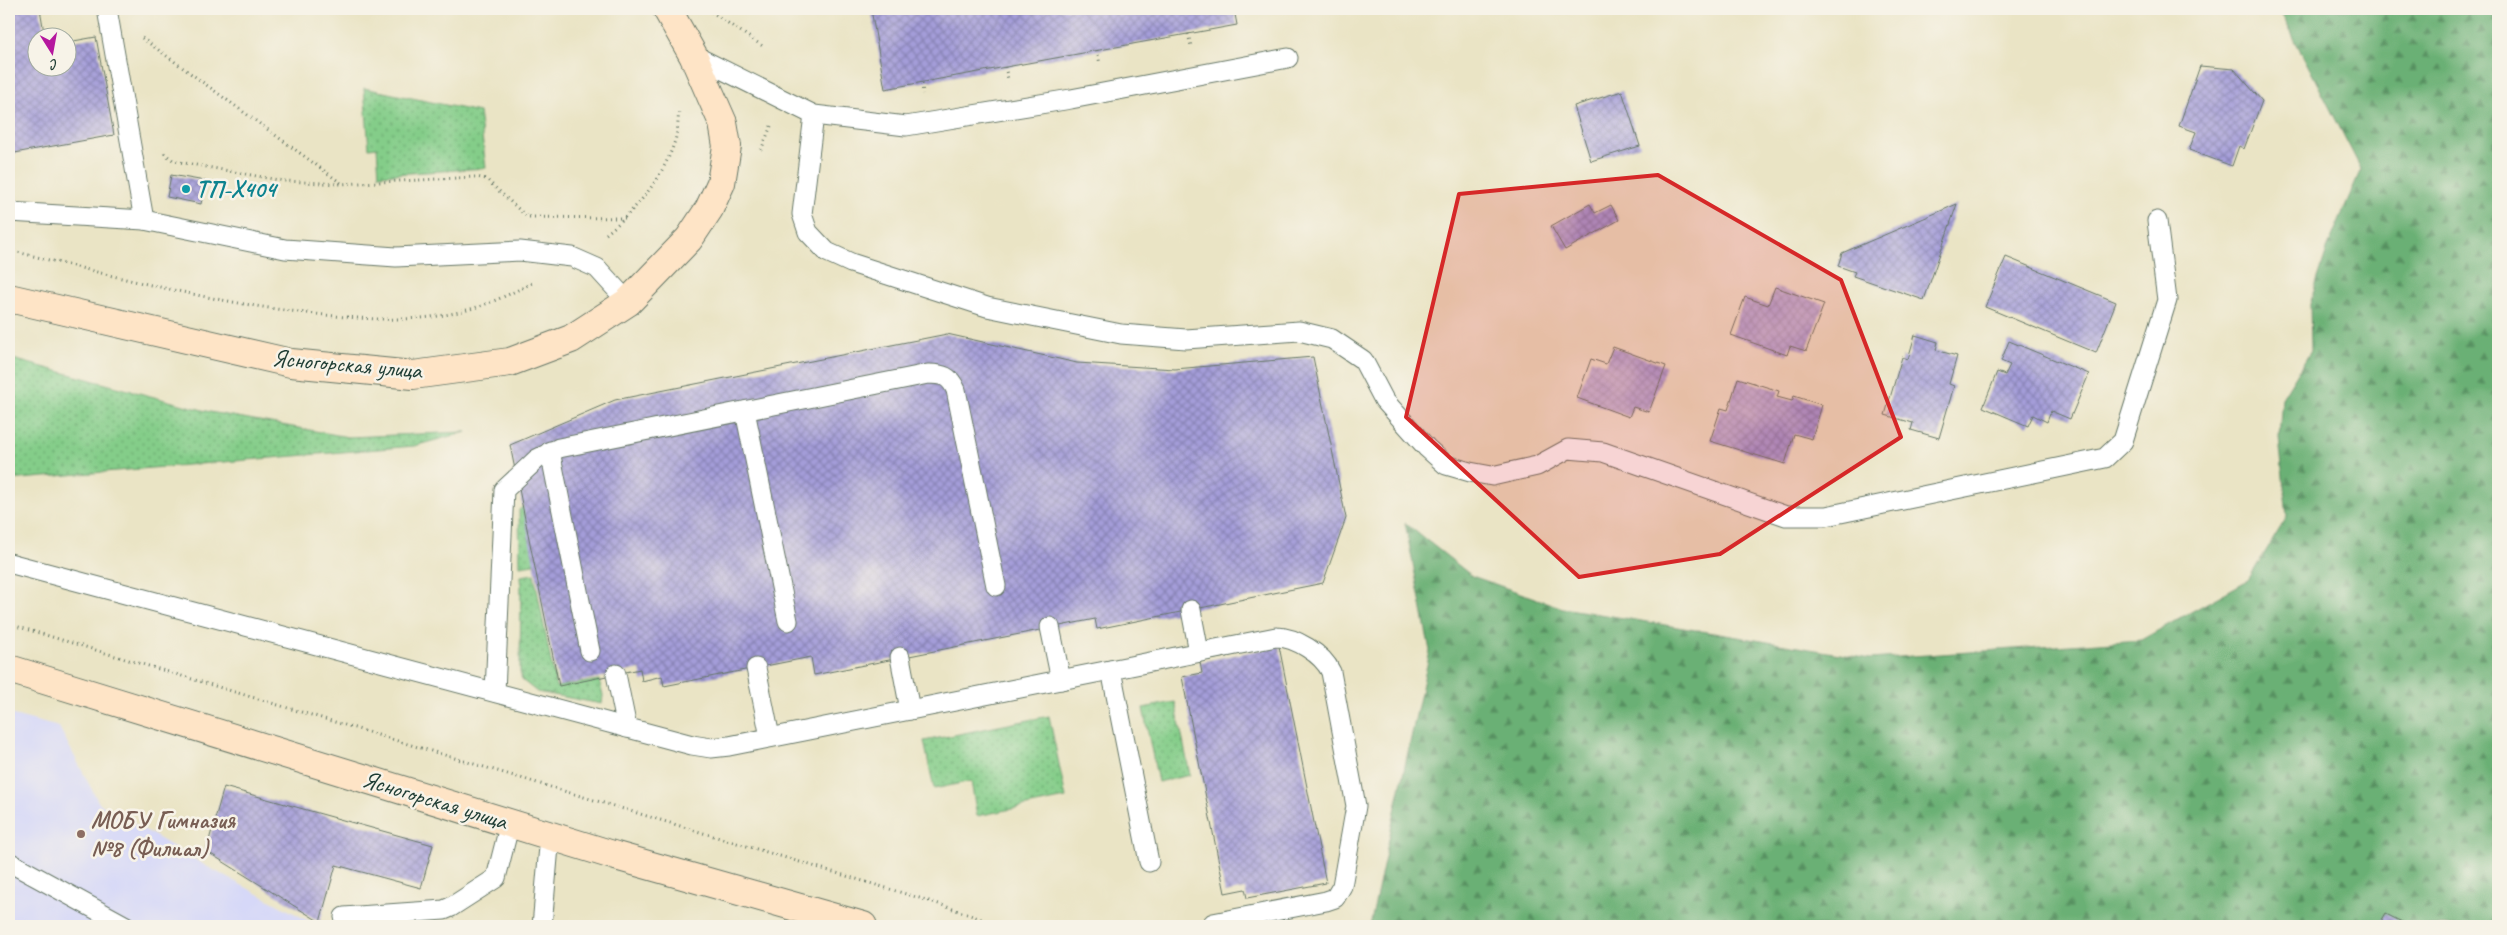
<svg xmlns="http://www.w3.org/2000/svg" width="2507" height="935" viewBox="0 0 2507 935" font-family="Caveat,sans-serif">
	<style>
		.built { fill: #d6d8f8 }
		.grass { fill: url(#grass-dots); stroke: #52855e }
		.forest { fill: url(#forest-firs); stroke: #457654 }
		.building { fill: url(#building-cross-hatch) }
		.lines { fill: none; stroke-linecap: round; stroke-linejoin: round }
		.lane-casing { stroke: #667767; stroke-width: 21 }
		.secondary-casing { stroke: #667767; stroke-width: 30 }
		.path { stroke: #667767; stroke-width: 3; stroke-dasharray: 1 4; stroke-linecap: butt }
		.lane { stroke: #fff; stroke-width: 19 }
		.secondary { stroke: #fee4c6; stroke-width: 28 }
		.marked { fill: #d62828; fill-opacity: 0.2; stroke: #d62828; stroke-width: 4; stroke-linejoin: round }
		.culture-dot { fill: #0f9aa8; stroke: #f7f3e8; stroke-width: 2 }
		.education-dot { fill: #8d6e63; stroke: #f7f3e8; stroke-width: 2 }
		.labels { text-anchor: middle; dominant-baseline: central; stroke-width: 5; stroke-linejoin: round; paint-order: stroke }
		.culture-label { font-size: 24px; font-weight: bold; fill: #0d838f; stroke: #f7f3e8; text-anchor: start }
		.street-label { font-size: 24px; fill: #1f3d34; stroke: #f7f3e8 }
		.education-label { font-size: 24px; font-weight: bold; fill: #785e54; stroke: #f7f3e8; text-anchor: start }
	</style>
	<defs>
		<pattern id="grass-dots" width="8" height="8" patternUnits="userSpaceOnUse" patternTransform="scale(1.25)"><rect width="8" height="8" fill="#84cd89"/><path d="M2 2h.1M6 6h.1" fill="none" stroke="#6ba871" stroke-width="1.8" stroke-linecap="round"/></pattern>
		<pattern id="forest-firs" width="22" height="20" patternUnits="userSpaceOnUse" patternTransform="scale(1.25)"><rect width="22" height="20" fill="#6bb075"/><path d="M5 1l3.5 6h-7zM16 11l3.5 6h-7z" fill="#579061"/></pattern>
		<pattern id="building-cross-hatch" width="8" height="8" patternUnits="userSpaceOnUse" patternTransform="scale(1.25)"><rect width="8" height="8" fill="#a49dd9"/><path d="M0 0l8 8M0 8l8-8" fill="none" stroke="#8581b1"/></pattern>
	</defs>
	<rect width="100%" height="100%" fill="#f7f3e8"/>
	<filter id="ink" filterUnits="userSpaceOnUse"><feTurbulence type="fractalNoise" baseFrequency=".02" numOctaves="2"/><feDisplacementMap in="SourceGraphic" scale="10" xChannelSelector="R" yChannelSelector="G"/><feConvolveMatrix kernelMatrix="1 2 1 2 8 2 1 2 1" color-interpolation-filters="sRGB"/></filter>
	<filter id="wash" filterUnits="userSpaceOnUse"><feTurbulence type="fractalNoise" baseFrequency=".0096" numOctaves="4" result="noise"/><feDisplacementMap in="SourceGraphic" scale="20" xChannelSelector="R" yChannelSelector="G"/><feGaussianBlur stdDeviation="1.12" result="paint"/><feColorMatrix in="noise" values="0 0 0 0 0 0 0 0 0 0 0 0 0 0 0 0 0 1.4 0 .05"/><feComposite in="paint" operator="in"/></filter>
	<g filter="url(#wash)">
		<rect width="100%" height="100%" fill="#eae4c5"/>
		<path class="built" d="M9,714L59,727L99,803L206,866L318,926H9Z"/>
		<g class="grass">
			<path d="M364,88L479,112L486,168L379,175L377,147L369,148Z"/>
			<path d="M9,358L210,412L348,437L466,432L414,446L9,480Z"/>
			<path d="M538,493L547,562L520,566L519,510Z"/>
			<path d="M534,574L556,687L599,680L603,695L602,704L537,692L522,680L520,671L521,576Z"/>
			<path d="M1175,702L1190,775L1158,782L1143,708Z"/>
			<path d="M1049,716L1066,798L977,816L971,781L934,789L924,741Z"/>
		</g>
		<path class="forest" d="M2279,9H2498V926H1370L1430,651L1405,523L1472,576L1563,608L1870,659L2141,640L2248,580L2287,517L2279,437L2282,398L2311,351L2310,303L2329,244L2361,169Z"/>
		<g id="blocks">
			<g class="building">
				<path d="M9,9H40L45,38H38V68H68V42L96,37L114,135L9,154Z"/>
				<path d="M871,9H1234L1237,25L885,89Z"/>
				<path d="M2200,66L2234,69L2262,101L2244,149L2239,146L2232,166L2189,150L2196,132L2179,126Z"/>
				<path d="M1622,91L1640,146L1591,161L1574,106Z"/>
				<path d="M171,175L205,181L201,204L167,197Z"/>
				<path d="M1590,204L1595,213L1611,205L1619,220L1565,250L1551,226Z"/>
				<path d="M1957,204L1924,300L1853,276L1855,272L1838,266L1842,253Z"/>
				<path d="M2006,257L2116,302L2096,353L1985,307Z"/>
				<path d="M1775,287L1824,304L1806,351L1790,346L1787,355L1731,335L1745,297L1768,305Z"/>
				<path d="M947,334L1077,363L1175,369L1313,357L1346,518L1323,583L1097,629L1095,619L814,675L811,657L664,686L662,676L642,681L640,669L559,686L510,445L615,400Z"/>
				<path d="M1915,335L1938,342L1936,350L1957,356L1949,384L1954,386L1939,438L1911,430L1913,423L1885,415L1902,357L1908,359Z"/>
				<path d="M2009,341L2089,374L2070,419L2051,411L2047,422L2033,415L2028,426L1983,407L1997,372L2005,375L2010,365L2001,361Z"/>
				<path d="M1613,347L1666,366L1649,412L1633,407L1629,417L1577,398L1591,359L1606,364Z"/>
				<path d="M1738,378L1779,391L1777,397L1792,401L1794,396L1822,405L1812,439L1794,434L1785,464L1710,441L1721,408L1728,410Z"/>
				<path d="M1279,646L1326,883L1247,898L1245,889L1225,893L1182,677L1202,673L1200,662Z"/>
				<path d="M224,787L433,845L421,888L336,865L320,922L206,851Z"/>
				<path d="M2386,914L2410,926H2379Z"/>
			</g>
		</g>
	</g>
	<g filter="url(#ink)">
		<use href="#blocks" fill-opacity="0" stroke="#667767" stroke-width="1"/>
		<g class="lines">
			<defs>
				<g id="lane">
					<path d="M107,9L144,220"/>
					<path d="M693,55L814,115L906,126L1071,99L1288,58"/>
					<path d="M814,115L802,214L808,232L827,252L851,263L987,307L1121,334L1186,339L1299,331L1332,339L1363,360L1384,400L1427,448L1446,465L1470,472L1492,476L1537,466L1568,449L1603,452L1786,516H1826L2105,458L2123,441L2167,300L2157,221"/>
					<path d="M9,212L144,220L285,249L396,257L520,251L572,257L597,268L628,302"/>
					<path d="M745,411L788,621"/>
					<path d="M550,451L590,651"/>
					<path d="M9,563L692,745L711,748L729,746L1276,637C1295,637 1323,654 1331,672L1356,806L1342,886L1335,898L1326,901L1213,923"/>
					<path d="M1191,610L1199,652"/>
					<path d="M1050,627L1061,680"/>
					<path d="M900,657L910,710"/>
					<path d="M756,668L770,737"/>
					<path d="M1111,670L1149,862"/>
					<path d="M616,674L627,728"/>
					<path d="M495,692L504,490L537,459L559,448L928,374C943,374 950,376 956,390L996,586"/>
					<path d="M9,862L126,926"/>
					<path d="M344,917L444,910L451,907L496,878L510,823"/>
					<path d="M542,926L550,835"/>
				</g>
				<g id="secondary">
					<path d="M9,298L291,363L413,375L510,362L571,339L628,302L689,239L709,209L721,183L727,146L723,123L693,55L667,9"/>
					<path d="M9,669L616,856L863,926"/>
				</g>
			</defs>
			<use href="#lane" class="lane-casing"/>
			<use href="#secondary" class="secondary-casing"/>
			<g class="path">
				<path d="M707,9L764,47"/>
				<path d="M1188,34L1191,46"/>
				<path d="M142,38L341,183"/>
				<path d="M1097,50L1100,64"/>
				<path d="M1005,67L1008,79"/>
				<path d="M922,84L923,94"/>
				<path d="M761,150L771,126"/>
				<path d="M164,153L174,161L284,181L341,184L476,177L486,179L527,217L626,218"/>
				<path d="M606,234C637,209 665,176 676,137C678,128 678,118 679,110"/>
				<path d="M9,250C110,275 211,303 316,314C369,320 425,324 477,307C496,301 514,292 532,283"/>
				<path d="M9,624L936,903L1001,926"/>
			</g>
			<use href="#lane" class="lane"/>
			<use href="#secondary" class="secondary"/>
		</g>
	</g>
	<path class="marked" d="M1658,175L1841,280L1901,437L1720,554L1579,577L1406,417L1459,194Z"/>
	<circle class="culture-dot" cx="186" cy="189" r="5"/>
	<circle class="education-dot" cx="81" cy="834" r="5"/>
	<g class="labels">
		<g class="culture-label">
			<text x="196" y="189">ТП-Х404</text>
		</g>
		<g class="street-label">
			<text transform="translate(347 364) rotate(5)">Ясногорская улица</text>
			<text transform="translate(435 800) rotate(17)">Ясногорская улица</text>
		</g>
		<g class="education-label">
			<text x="91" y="820">МОБУ Гимназия<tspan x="91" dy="28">№8 (Филиал)</tspan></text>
		</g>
	</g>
	<rect width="2507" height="935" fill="none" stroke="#f7f3e8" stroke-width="30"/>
	<g transform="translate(52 52) rotate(169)"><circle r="24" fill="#f7f3e8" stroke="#a1aaa0"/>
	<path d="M0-4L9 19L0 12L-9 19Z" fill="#b5179e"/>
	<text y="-8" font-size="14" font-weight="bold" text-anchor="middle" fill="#1f3d34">С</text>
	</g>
</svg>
